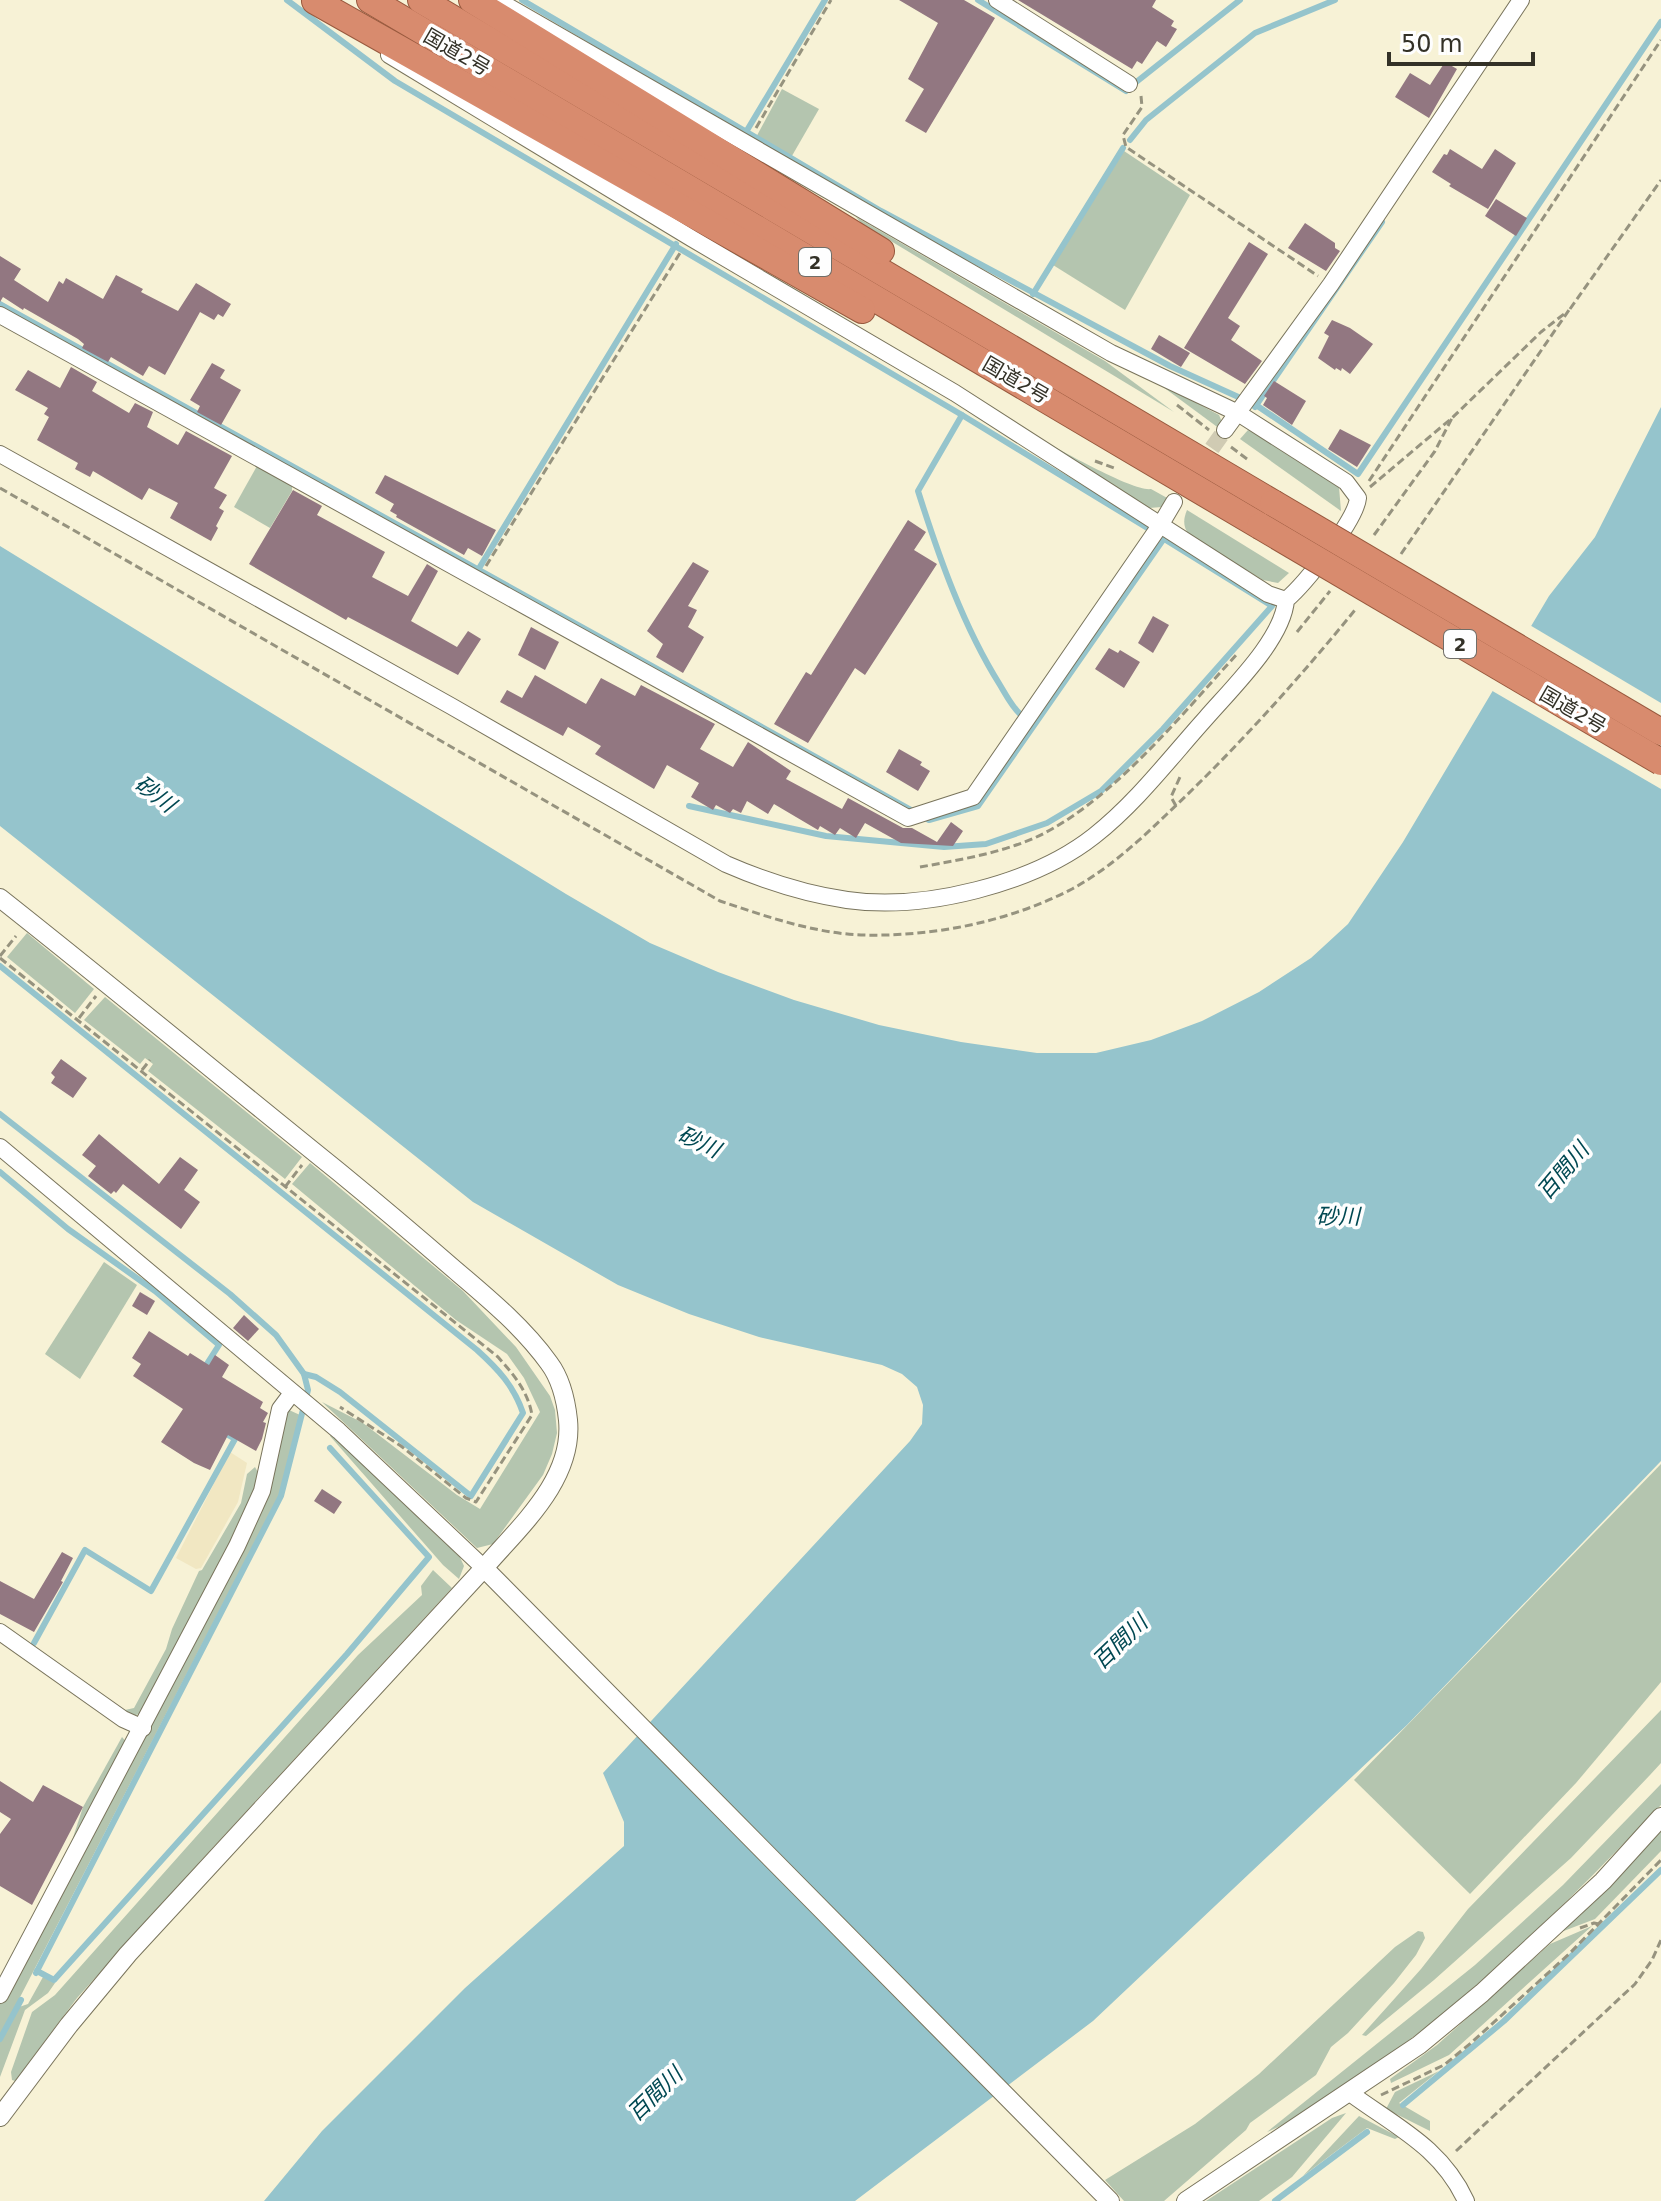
<svg xmlns="http://www.w3.org/2000/svg" width="1661" height="2201" viewBox="0 0 1661 2201" font-family="'DejaVu Sans','Noto Sans JP',sans-serif">
	<style>
		.green { fill: #b4c5af }
		.sand { fill: #f1e7c2 }
		.water { fill: #95c4cc }
		.pier { fill: #f7f2d6 }
		.lines { fill: none; stroke-linecap: round; stroke-linejoin: round }
		.stream { stroke: #95c4cc; stroke-width: 6 }
		.building { fill: #927781 }
		.minor-tunnel { stroke: #d0cbb3; stroke-width: 16; stroke-dasharray: 16 8; stroke-linecap: butt }
		.minor-casing { stroke: #79745c; stroke-width: 18 }
		.tertiary-casing { stroke: #79745c; stroke-width: 20 }
		.trunk-casing { stroke: #98593e; stroke-width: 28 }
		.path { stroke: #96937f; stroke-width: 3; stroke-dasharray: 8 4; stroke-linecap: butt }
		.minor { stroke: #fff; stroke-width: 16 }
		.tertiary { stroke: #fff; stroke-width: 18 }
		.trunk { stroke: #d88b6e; stroke-width: 26 }
		.trunk-bridge-casing { stroke: #98593e; stroke-width: 28; stroke-linecap: butt }
		.trunk-bridge { stroke: #d88b6e; stroke-width: 26 }
		.labels { text-anchor: middle; dominant-baseline: central; stroke-width: 7; stroke-linejoin: round; paint-order: stroke }
		.shield { fill: #fefefe; stroke: #706e68; stroke-width: 2 }
		.shield-label { font-size: 18px; font-weight: bold; fill: #333127 }
		.street-label { font-size: 20px; fill: #333127; stroke: #fefefe }
		.water-label { font-size: 22px; font-style: italic; fill: #004852; stroke: #fefefe }
	</style>
	<rect width="100%" height="100%" fill="#f7f2d6"/>
	<g class="green">
		<path d="M782,89L819,109L789,161L754,141Z"/>
		<path d="M1124,151L1190,195L1125,310L1053,265Z"/>
		<path d="M856,217L1105,361L1174,412L861,223Z"/>
		<path d="M1155,381L1219,415L1222,422L1220,429Z"/>
		<path d="M1248,430L1265,437L1339,487L1341,511L1240,439Z"/>
		<path d="M1047,443C1066,453 1135,492 1151,489L1169,499L1162,507L1149,508Z"/>
		<path d="M257,466L292,486V491L270,528L234,507Z"/>
		<path d="M1187,510L1289,573L1278,583L1263,580L1189,535C1183,526 1183,520 1187,510Z"/>
		<path d="M27,933L94,989L75,1013L7,957Z"/>
		<path d="M105,997L302,1157L285,1179L148,1071L153,1064L145,1058L140,1064L84,1020Z"/>
		<path d="M310,1163L463,1291L516,1347L550,1396L555,1410L557,1433L552,1454L543,1475L493,1544L477,1548L322,1402L363,1423L457,1495L480,1509L540,1412L524,1378L507,1354L456,1320L292,1184Z"/>
		<path d="M104,1262L137,1285L80,1379L45,1354Z"/>
		<path d="M289,1410L300,1415L279,1495L0,2036V2004L263,1504L284,1412Z"/>
		<path d="M333,1433L458,1553L464,1566L459,1579L443,1565L330,1436Z"/>
		<path d="M1661,1464V1682L1576,1783L1470,1894L1354,1780Z"/>
		<path d="M255,1467L260,1476L247,1509L142,1713L133,1716L125,1710L134,1708L166,1649L172,1629L199,1571L202,1570L241,1503L247,1474Z"/>
		<path d="M433,1570L452,1588L205,1856L77,1998L15,2081L12,2080L11,2072L32,2012L55,1995L358,1655L422,1595L421,1586Z"/>
		<path d="M1661,1710V1763L1650,1775L1571,1858L1434,1980L1366,2036L1362,2035L1421,1969L1468,1909Z"/>
		<path d="M122,1737L128,1744L67,1856L83,1807Z"/>
		<path d="M1661,1784V1805C1561,1909 1458,2014 1336,2091C1314,2105 1292,2122 1267,2132L1475,1965L1563,1885Z"/>
		<path d="M1661,1831V1851L1595,1919L1561,1932Z"/>
		<path d="M1592,1926L1449,2055L1391,2083L1390,2079L1437,2045L1550,1944Z"/>
		<path d="M1418,1931L1423,1932L1425,1938L1416,1955L1394,1983L1348,2033L1331,2047L1316,2075L1250,2123L1246,2130L1164,2201H1124L1105,2180L1195,2124L1259,2074L1395,1947Z"/>
		<path d="M43,1977L55,1983L48,1993L25,2010L0,2077V2042L19,2007L28,2004Z"/>
		<path d="M1439,2071L1399,2103L1430,2121V2131L1386,2109L1395,2092Z"/>
		<path d="M1346,2113L1292,2177L1259,2201H1206L1332,2118Z"/>
		<path d="M1359,2116L1399,2137L1395,2139L1367,2128L1303,2176Z"/>
	</g>
	<path class="sand" d="M230,1452L247,1463L238,1502L201,1568L196,1569L176,1558Z"/>
	<path class="water" d="M1661,407V1461L1407,1725L1093,2021L855,2201H264L322,2131L465,1988L624,1846V1822L603,1773L910,1441L922,1424L923,1405L917,1387L902,1374L882,1365L759,1337L689,1314L618,1285L473,1202L0,826V546L566,894L650,943L718,972L794,1000L879,1025L961,1042L1037,1053H1096L1151,1040L1202,1021L1259,992L1311,958L1348,924L1403,842L1549,596L1595,537Z"/>
	<path class="pier" d="M1528,624L1661,703V789L1489,689Z"/>
	<g class="lines">
		<g class="stream">
			<path d="M287,0L395,81L962,415L1149,529"/>
			<path d="M522,0L881,211L1170,366L1256,405L1358,474L1661,22"/>
			<path d="M978,0L1126,91"/>
			<path d="M1135,83L1240,0"/>
			<path d="M746,132L825,0"/>
			<path d="M1130,140L1146,120L1255,33L1335,0"/>
			<path d="M1033,294L1123,148"/>
			<path d="M0,304L913,811"/>
			<path d="M1255,407L1382,222"/>
			<path d="M962,415L918,491C939,557 963,626 1000,685C1006,695 1012,707 1021,715"/>
			<path d="M478,570L676,244"/>
			<path d="M689,806L826,836L944,847L986,844L1047,823L1101,791L1163,729L1272,606L1161,537"/>
			<path d="M923,817L929,820L978,806L1165,537"/>
			<path d="M0,966L477,1350C498,1369 514,1386 523,1413L471,1496L340,1392L316,1377L304,1374"/>
			<path d="M0,1114L230,1294L276,1335L304,1374L308,1390L281,1496L36,1973"/>
			<path d="M0,1172L68,1229L155,1291L219,1345L203,1370"/>
			<path d="M34,1643L85,1550L151,1591L235,1439L228,1435"/>
			<path d="M37,1971L54,1980L347,1654L429,1557L330,1448"/>
			<path d="M0,2039L21,2000"/>
			<path d="M1403,2105L1504,2021L1661,1870"/>
			<path d="M1275,2201L1367,2132"/>
		</g>
	</g>
	<g class="building">
		<path d="M899,0H964L995,18L926,133L905,121L924,89L908,79L938,23Z"/>
		<path d="M1018,0H1156L1152,7L1174,21L1171,26L1177,29L1166,47L1157,41L1142,64L1137,61L1132,69Z"/>
		<path d="M1445,62L1457,69L1429,118L1395,97L1410,73L1430,85Z"/>
		<path d="M1450,149L1482,169L1495,149L1516,163L1488,209L1449,186L1451,184L1432,172L1444,154L1447,155Z"/>
		<path d="M1496,199L1527,218L1516,236L1485,216Z"/>
		<path d="M1305,223L1335,243V248L1340,251L1326,271L1288,248Z"/>
		<path d="M1249,242L1268,254L1228,318L1240,326L1231,340L1262,361L1245,384L1184,348Z"/>
		<path d="M0,256L21,269L14,280L48,302L59,281L63,284L66,278L103,299L116,275L143,289L141,292L178,311L196,283L231,304L223,317L218,314L214,320L200,312L165,375L149,366L143,376L111,357L108,362L82,348L84,344L78,339L24,308L23,310L3,297L0,302Z"/>
		<path d="M1332,320L1350,328L1373,344L1350,374L1342,368L1341,371L1336,368L1335,370L1318,358L1329,336L1324,333Z"/>
		<path d="M1159,335L1190,353L1181,367L1151,349Z"/>
		<path d="M212,363L225,370L220,378L241,390L221,425L197,412L200,406L190,400Z"/>
		<path d="M71,367L97,382L92,391L129,413L135,403L153,412L147,427L178,445L186,431L232,456L214,488L227,495L219,508L224,511L216,526L218,528L211,541L170,518L178,503L149,488L142,500L93,471L90,477L75,469L78,463L37,440L49,417L44,414L48,408L15,390L28,370L60,388Z"/>
		<path d="M1274,381L1306,401L1292,425L1263,405L1267,398L1264,396Z"/>
		<path d="M1340,429L1371,445L1357,467L1328,449Z"/>
		<path d="M385,475L496,530L482,556L468,548L464,555L396,517L397,515L390,511L394,504L375,493Z"/>
		<path d="M293,490L322,506L317,515L385,552L372,577L408,596L427,564L438,571L411,621L457,647L468,631L481,639L458,675L348,617L346,620L249,564Z"/>
		<path d="M908,520L926,532L914,550L937,564L865,675L855,668L808,743L774,724L806,672L811,675Z"/>
		<path d="M693,562L709,571L688,606L697,610L688,627L704,637L683,673L656,657L663,644L647,631Z"/>
		<path d="M1153,616L1169,625L1153,653L1138,643Z"/>
		<path d="M531,627L559,642L545,670L518,655Z"/>
		<path d="M1109,648L1118,653L1120,650L1140,662L1124,688L1095,669Z"/>
		<path d="M535,675L586,704L601,678L635,696L641,685L715,724L700,749L733,767L748,742L791,771L786,779L842,809L848,798L903,828H912L937,842L951,822L963,831L953,846L901,843L865,823L856,838L840,828L835,835L820,826L818,830L774,804L768,814L747,801L741,813L733,809L730,813L716,805L713,810L691,797L699,783L667,765L654,789L595,754L601,746L568,727L563,736L500,702L507,690L522,698Z"/>
		<path d="M899,749L922,762L920,765L930,771L918,791L886,772Z"/>
		<path d="M61,1059L87,1078L73,1098L51,1083L55,1077L51,1073Z"/>
		<path d="M99,1134L159,1184L180,1157L198,1170L184,1190L200,1202L181,1229L123,1184L116,1193L114,1191L111,1194L88,1176L96,1166L82,1155Z"/>
		<path d="M140,1292L155,1301L147,1315L132,1306Z"/>
		<path d="M244,1315L259,1329L248,1341L233,1328Z"/>
		<path d="M149,1331L188,1356L190,1353L209,1365L215,1355L229,1365L222,1377L263,1402L260,1408L268,1413L263,1422L266,1423L262,1439L256,1451L228,1435L210,1470L194,1463L161,1442L183,1409L133,1376L141,1364L132,1358Z"/>
		<path d="M322,1489L342,1502L334,1514L314,1501Z"/>
		<path d="M62,1552L73,1558L61,1581L63,1582L34,1632L0,1614V1581L34,1599Z"/>
		<path d="M0,1781L33,1802L43,1785L83,1807L32,1905L0,1886V1834L11,1819L0,1812Z"/>
	</g>
	<g class="lines">
		<path class="minor-tunnel" d="M1198,468L1225,430"/>
		<defs>
			<g id="minor">
				<path d="M997,0L1129,84"/>
				<path d="M389,55L691,238L955,393L1268,594L1286,600"/>
				<path d="M0,315L908,818L973,797L1161,524L1174,502"/>
				<path d="M1225,430L1331,284L1521,0"/>
				<path d="M0,454L451,706L726,864C765,881 805,894 847,900C924,911 1033,884 1094,836C1137,802 1170,758 1206,718C1232,688 1283,639 1286,600C1305,584 1356,520 1358,498L1346,482L1238,413L1111,353L497,0"/>
				<path d="M0,1147L339,1431L484,1568"/>
				<path d="M0,1632L123,1719L143,1728"/>
				<path d="M0,1995L237,1546L262,1491L280,1409L292,1393"/>
				<path d="M1350,2093C1396,2127 1441,2147 1466,2201"/>
			</g>
			<g id="tertiary">
				<path d="M0,898C114,988 226,1081 339,1172C378,1204 417,1237 455,1270C488,1298 523,1327 549,1363C561,1379 566,1401 568,1420C574,1480 519,1527 484,1568L128,1954L69,2025L0,2117"/>
				<path d="M484,1568L1110,2201"/>
				<path d="M1186,2201L1419,2045L1482,1993L1603,1881L1661,1817"/>
			</g>
			<g id="trunk">
				<path d="M370,0L1260,526"/>
				<path d="M421,0L1273,503"/>
				<path d="M472,0L881,251"/>
				<path d="M315,1L862,310"/>
			</g>
		</defs>
		<use href="#minor" class="minor-casing"/>
		<use href="#tertiary" class="tertiary-casing"/>
		<use href="#trunk" class="trunk-casing"/>
		<g class="path">
			<path d="M1141,96L1142,107L1123,135L1126,147L1318,276"/>
			<path d="M756,128L831,0"/>
			<path d="M1570,309L1661,180"/>
			<path d="M1177,405L1209,430"/>
			<path d="M1231,447L1247,459"/>
			<path d="M1095,461L1114,468"/>
			<path d="M1369,481L1661,40"/>
			<path d="M1370,487L1452,418L1541,332L1564,314"/>
			<path d="M0,488L720,901C765,916 813,933 861,935C933,937 1008,922 1072,889C1107,870 1138,842 1167,814C1234,751 1297,681 1355,610"/>
			<path d="M1374,535L1435,451L1452,418"/>
			<path d="M1401,554L1569,310"/>
			<path d="M486,566L680,253"/>
			<path d="M1297,632L1330,591"/>
			<path d="M1176,806L1171,797L1180,777"/>
			<path d="M920,867C954,861 989,855 1022,843C1102,814 1181,715 1238,653"/>
			<path d="M0,956L16,936"/>
			<path d="M0,958L498,1357C513,1374 528,1391 532,1415L476,1502L466,1498L401,1446L340,1407"/>
			<path d="M79,1018L96,996"/>
			<path d="M142,1070L150,1060"/>
			<path d="M285,1187L302,1165"/>
			<path d="M1580,1928L1594,1923L1599,1924"/>
			<path d="M1381,2095L1444,2065L1471,2043L1569,1954L1661,1860"/>
			<path d="M1456,2151L1635,1984L1652,1960L1661,1940"/>
		</g>
		<use href="#minor" class="minor"/>
		<use href="#tertiary" class="tertiary"/>
		<use href="#trunk" class="trunk"/>
		<defs>
			<g id="trunk-bridge">
				<path d="M1273,503L1661,732"/>
				<path d="M1260,526L1661,762"/>
			</g>
		</defs>
		<use href="#trunk-bridge" class="trunk-bridge-casing"/>
		<use href="#trunk-bridge" class="trunk-bridge"/>
	</g>
	<g class="labels">
		<g class="shield">
			<rect x="799" y="248" width="32" height="28" rx="6"/>
			<rect x="1444" y="630" width="32" height="28" rx="6"/>
		</g>
		<g class="shield-label">
			<text x="815" y="262">2</text>
			<text x="1460" y="644">2</text>
		</g>
		<g class="street-label">
			<text transform="translate(457 52) rotate(30)">国道2号</text>
			<text transform="translate(1016 380) rotate(30)">国道2号</text>
			<text transform="translate(1573 710) rotate(30)">国道2号</text>
		</g>
		<g class="water-label">
			<text transform="translate(155 794) rotate(37)">砂川</text>
			<text transform="translate(699 1142) rotate(25)">砂川</text>
			<text transform="translate(1563 1171) rotate(-50)">百間川</text>
			<text x="1338" y="1216">砂川</text>
			<text transform="translate(1120 1642) rotate(-44)">百間川</text>
			<text transform="translate(655 2094) rotate(-44)">百間川</text>
		</g>
	</g>
	<path d="M1389 52v12h144v-12" fill="none" stroke="#333127" stroke-width="4"/>
	<text x="1401" y="52" font-size="24" fill="#333127" stroke="#fefefe" stroke-width="6" paint-order="stroke">50 m</text>
</svg>
